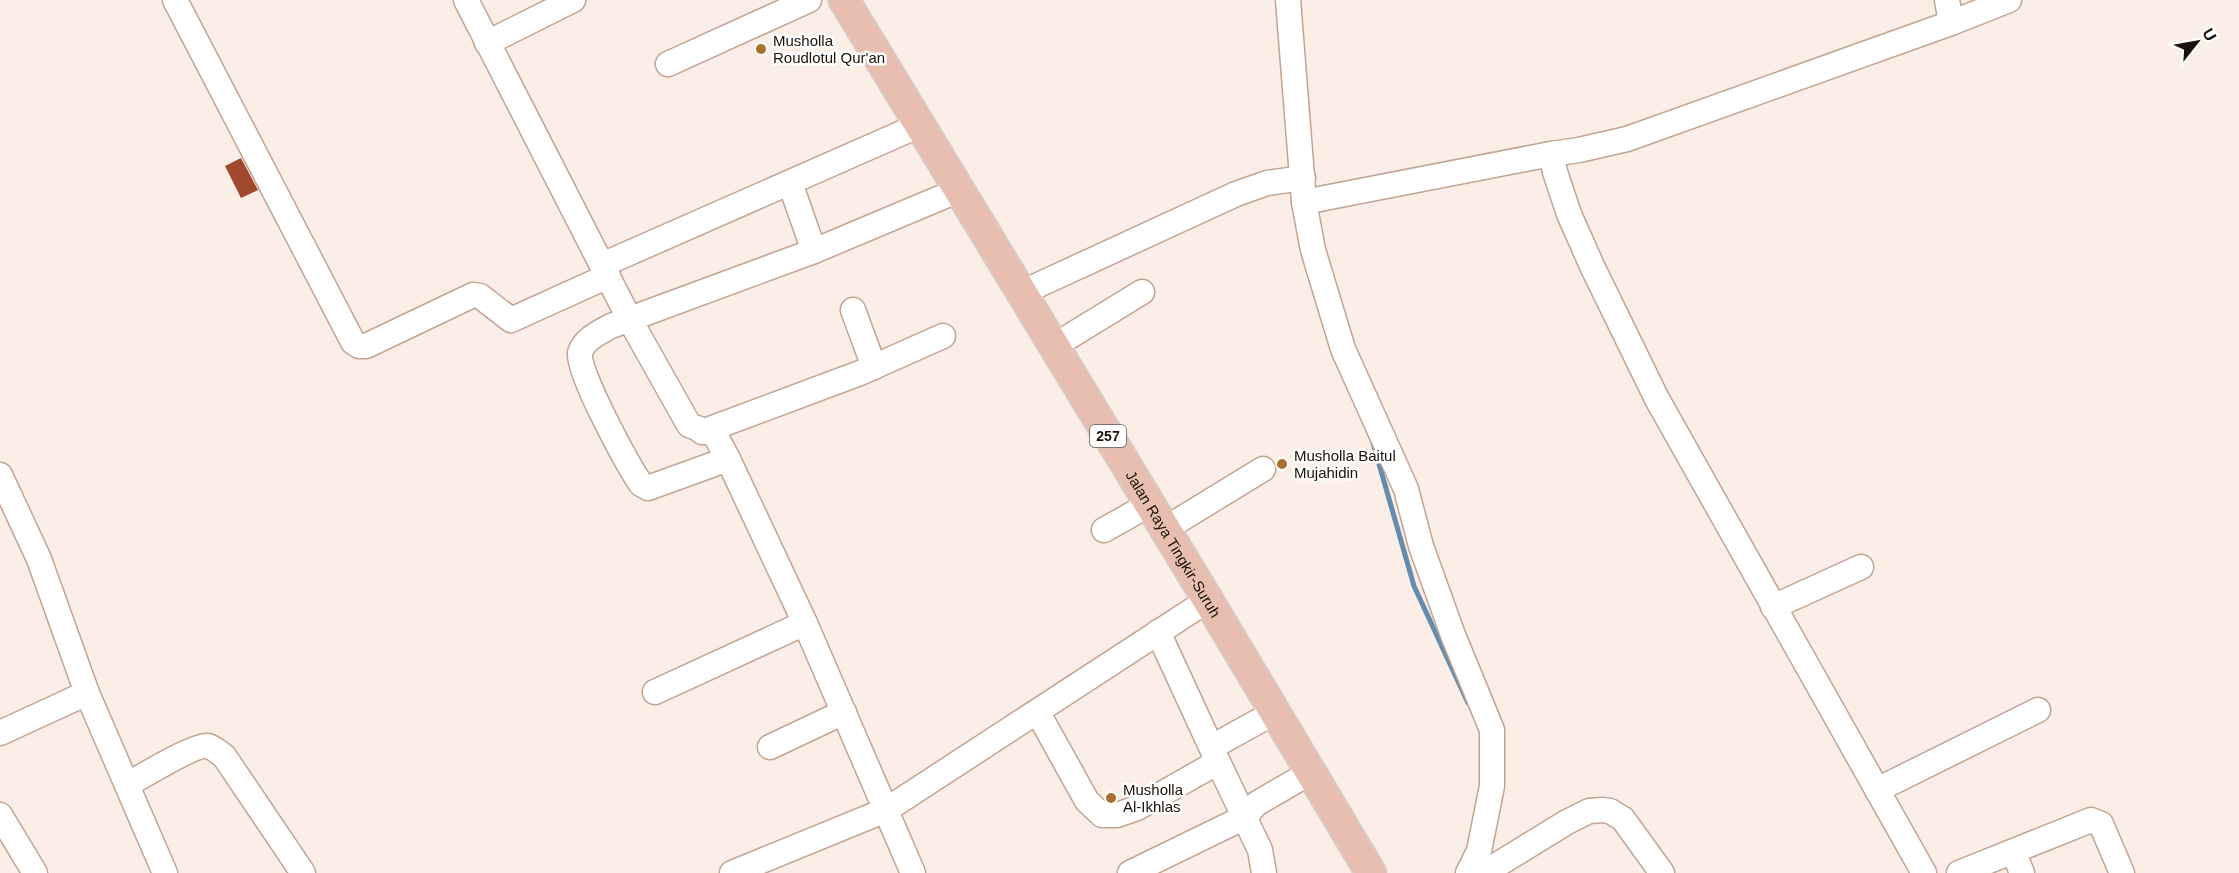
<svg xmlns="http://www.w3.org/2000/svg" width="2239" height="873" viewBox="0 0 2239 873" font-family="Arial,sans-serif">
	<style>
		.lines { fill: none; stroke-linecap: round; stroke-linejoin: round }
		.stream { stroke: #648cae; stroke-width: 5 }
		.building { fill: #a1492e }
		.minor-casing { stroke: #c2a491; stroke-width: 27 }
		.major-casing { stroke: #d1cfce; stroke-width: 33 }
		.minor { stroke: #fff; stroke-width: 24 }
		.major { stroke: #e8beb0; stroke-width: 30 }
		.poi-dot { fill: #aa7030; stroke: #fff; stroke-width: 2 }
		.labels { text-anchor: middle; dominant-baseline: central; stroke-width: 5; stroke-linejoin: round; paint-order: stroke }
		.shield { fill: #fff; stroke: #5f5854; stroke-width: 1.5 }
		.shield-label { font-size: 14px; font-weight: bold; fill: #1b110a }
		.poi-label { font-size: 15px; fill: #1b110a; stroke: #fff; text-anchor: start }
		.street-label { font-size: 15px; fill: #1b110a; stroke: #fff }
	</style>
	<rect width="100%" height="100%" fill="#fbeee6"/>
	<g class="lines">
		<path class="stream" d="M1373,443L1414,586L1468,703"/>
	</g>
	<path class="building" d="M241,158L258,190L241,198L225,166Z"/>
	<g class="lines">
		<defs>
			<g id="minor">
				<path d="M175,0L353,342L359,346H366L473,295L480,296L511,320L608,276"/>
				<path d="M466,0L630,320L689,425L715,435L728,459L805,623L913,873"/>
				<path d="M1288,0L1304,202L1313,250L1343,349L1406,489L1421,546L1453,635L1492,730V786L1479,851L1468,873"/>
				<path d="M1947,0L1951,23L2009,0"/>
				<path d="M487,43L573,0"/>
				<path d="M668,64L809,0"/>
				<path d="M790,183L814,251"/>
				<path d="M1304,202L1551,154"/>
				<path d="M602,265L920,125"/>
				<path d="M1021,293L1236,194L1267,183L1303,178"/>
				<path d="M853,310L874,367"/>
				<path d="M1054,346L1142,292"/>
				<path d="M702,432L860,373L943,336"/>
				<path d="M728,459L648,488L641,484C629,467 576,370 580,353C584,339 600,332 611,326L814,251L959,190"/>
				<path d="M0,475L39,559L87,693L165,873"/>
				<path d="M1165,529L1263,469"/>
				<path d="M1104,530L1150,504"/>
				<path d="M1773,607L1861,567"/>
				<path d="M655,692L805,623"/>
				<path d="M1038,713L1087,801L1102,815H1117L1137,808L1218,762L1158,632"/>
				<path d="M0,733L87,693"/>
				<path d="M770,747L844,712"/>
				<path d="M1212,747L1275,712"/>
				<path d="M1218,762L1260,850L1264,873"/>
				<path d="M127,785C141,777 195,744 208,746C213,747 219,753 224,756L303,873"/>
				<path d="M1877,790L2038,710"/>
				<path d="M0,815L35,873"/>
				<path d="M2014,853L2022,873"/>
				<path d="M732,873L886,810L1208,600"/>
				<path d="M1130,873L1245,817L1256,804L1311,772"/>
				<path d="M1484,873L1567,822L1589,811L1603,810L1610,811L1623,819L1662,873"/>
				<path d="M1924,873L1657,399L1592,266L1569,214L1555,172L1551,154L1579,150L1627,139L1951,23"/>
				<path d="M1959,873L2091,820L2101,824L2122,873"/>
			</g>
			<g id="major">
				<path id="s1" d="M844,0L1208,600L1371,873"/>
			</g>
		</defs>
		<use href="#minor" class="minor-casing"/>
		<use href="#major" class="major-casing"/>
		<use href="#minor" class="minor"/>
		<use href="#major" class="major"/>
	</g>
	<g class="poi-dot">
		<circle cx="761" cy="49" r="6"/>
		<circle cx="1282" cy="464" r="6"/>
		<circle cx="1111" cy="798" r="6"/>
	</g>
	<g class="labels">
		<rect class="shield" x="1090" y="425" width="36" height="22" rx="4.5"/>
		<g class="shield-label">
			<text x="1108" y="436">257</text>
		</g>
		<g class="poi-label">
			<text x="773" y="40">Musholla<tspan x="773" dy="17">Roudlotul Qur'an</tspan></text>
			<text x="1294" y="455">Musholla Baitul<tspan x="1294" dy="17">Mujahidin</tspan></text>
			<text x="1123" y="789">Musholla<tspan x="1123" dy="17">Al-Ikhlas</tspan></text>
		</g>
		<g class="street-label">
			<text stroke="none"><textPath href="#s1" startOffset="636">Jalan Raya Tingkir-Suruh</textPath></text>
		</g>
	</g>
	<g transform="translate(2197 42) rotate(59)" stroke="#ffffff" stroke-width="4.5" paint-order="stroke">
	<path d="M0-4.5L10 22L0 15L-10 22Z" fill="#1b110a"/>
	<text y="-9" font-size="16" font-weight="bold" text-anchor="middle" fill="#1b110a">U</text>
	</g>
</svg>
